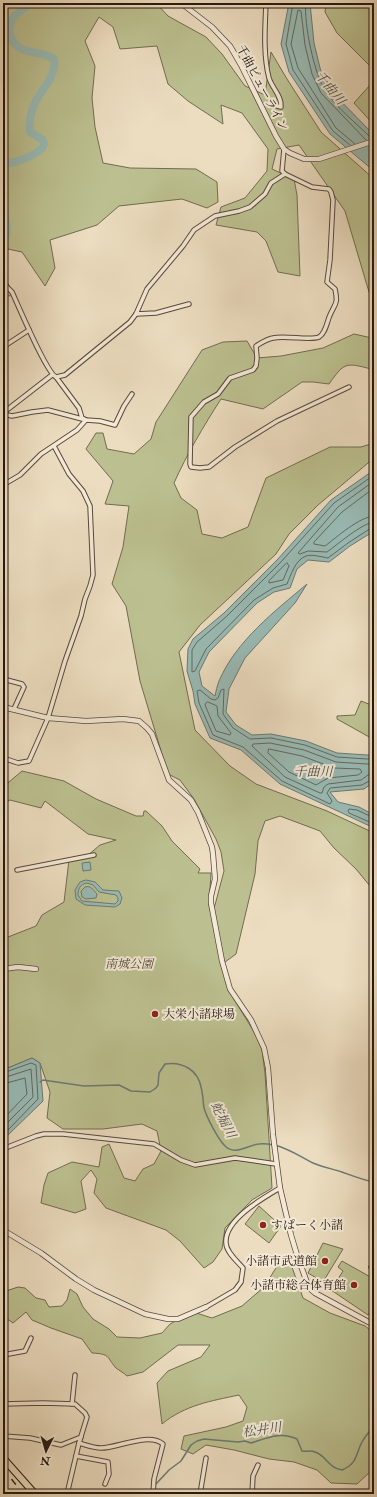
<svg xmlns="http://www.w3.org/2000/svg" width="377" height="1497" viewBox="0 0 377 1497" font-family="'IM FELL Double Pica','Noto Serif JP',serif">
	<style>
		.green { fill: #bcc090; stroke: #716c50 }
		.water { fill: #99bbb5; stroke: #6b7973; fill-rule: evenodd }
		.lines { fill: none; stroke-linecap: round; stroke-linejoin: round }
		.shore { stroke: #606962; stroke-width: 1 }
		.stream { stroke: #6b7973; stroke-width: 1.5 }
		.river { stroke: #99bbb5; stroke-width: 8 }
		.minor-casing { stroke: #58483b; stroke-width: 5.5 }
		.tertiary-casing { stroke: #58483b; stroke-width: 6 }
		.primary-casing { stroke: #26170f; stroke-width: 8 }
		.minor { stroke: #f3e9d6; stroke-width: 3.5 }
		.tertiary { stroke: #f3e9d6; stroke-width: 4.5 }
		.primary { stroke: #ecddc0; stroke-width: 6 }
		.rail { stroke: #26170f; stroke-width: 1.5; stroke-dasharray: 7 7; stroke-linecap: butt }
		.poi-dot { fill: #8f2418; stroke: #f3e9d6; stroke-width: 1.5 }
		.labels { text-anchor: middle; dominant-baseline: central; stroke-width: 4; stroke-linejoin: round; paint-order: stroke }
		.street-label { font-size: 12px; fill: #26170f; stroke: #f3e9d6 }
		.park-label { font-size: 12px; font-style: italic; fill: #534a36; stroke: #f3e9d6 }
		.poi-label { font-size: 12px; fill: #26170f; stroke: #f3e9d6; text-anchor: start }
		.water-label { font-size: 13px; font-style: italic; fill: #4e5049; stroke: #f3e9d6 }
	</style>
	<rect width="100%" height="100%" fill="#ecddc0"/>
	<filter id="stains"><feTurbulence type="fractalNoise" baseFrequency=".005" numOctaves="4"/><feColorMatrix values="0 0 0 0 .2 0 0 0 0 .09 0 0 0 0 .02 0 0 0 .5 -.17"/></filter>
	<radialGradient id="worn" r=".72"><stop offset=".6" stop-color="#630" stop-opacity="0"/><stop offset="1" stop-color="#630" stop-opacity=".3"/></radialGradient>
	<g class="green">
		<path d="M3,3H156L168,16L206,37L222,54L245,86L265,95L271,52L287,79L321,132L374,179V302L369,292L345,211L299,145L277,149L272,169L294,179L297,195L300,276L278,272L266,241L257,232L216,225L221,207L245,198L267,171L268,149L242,113L221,105L223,124L188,101L168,84L157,46L120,49L113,27L99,17L85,41L95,66L92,98L95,127L103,163L130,168L196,169L217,182L218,202L207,208L182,199L119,206L97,225L50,240L55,268L45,286L22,252L3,248Z"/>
		<path d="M326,3H374V70L337,33L325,12Z"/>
		<path d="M374,83V125L354,103L370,85Z"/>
		<path d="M3,274L14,295L3,297Z"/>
		<path d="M354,334L372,338L374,340V364L371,369C345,362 344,363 329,384L313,382H302L263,409L221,399C203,427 187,454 174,483L181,498L197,510L202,534L222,538L248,527L266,478L330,447H361L374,443V458L318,505L289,534L276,554L200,625L179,652L195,730L230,766L256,784L327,811L374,833V891L356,869L334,848L320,831L280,816L265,821L258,841L255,874L236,954L221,965L229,991L256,1035L262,1050L265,1073L272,1188L252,1200L225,1228L222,1249L213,1262L204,1268L180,1241L166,1230L106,1208L94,1193L97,1179L91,1170L81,1181L86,1209L75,1213L41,1203L44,1185L48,1173L72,1162L99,1167L102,1147L109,1144L124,1178L135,1181L143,1169L154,1164L161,1151L157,1131L142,1124L103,1129H63L47,1118L50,1092L40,1063L32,1058L3,1070V939L36,926L42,915L64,902L69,860L87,856L100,845L116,840L88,834L45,801L41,808L10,800L3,804V787L22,771L64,781L96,799L136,816H143L144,811H146L162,826L172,841L200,869L198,873H211L209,904L211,914L215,905L224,871L221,852L216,839L194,799L180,780L168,774L140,681L126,606L112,584L123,547L129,506L105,504L113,481L86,449L96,433H103L107,449L134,454L151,439L156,422L202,350L223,342L247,341L257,358L281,356L323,348Z"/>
		<path d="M361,701L374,706V744L371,738L337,719V716L355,715Z"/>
		<path d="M259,1206L281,1226L269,1243L245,1224Z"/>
		<path d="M323,1243L343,1249L323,1282L308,1273Z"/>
		<path d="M288,1256L303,1298L330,1313L365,1326L374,1333V1462L371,1471L357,1484L331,1483L317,1470L294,1462L269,1459L234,1450L206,1445L193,1454L181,1449L184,1436L226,1427L243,1421L247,1407L239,1395C211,1401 185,1405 162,1424L157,1383L168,1371L201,1357L210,1345H178L143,1372L127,1376C124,1373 120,1371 116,1368C106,1357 111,1354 92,1353L82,1339L51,1328L32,1320L26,1312L13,1323L3,1316V1292L18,1287L25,1288L36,1298L45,1300L49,1307L62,1306L67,1300L70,1289L77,1294L83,1307L93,1319L109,1329L117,1337L140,1338L162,1333L170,1324L193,1312L212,1318L242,1306L264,1287L279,1263Z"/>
		<path d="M342,1261L374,1279V1305L368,1315L331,1290L343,1271L338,1267Z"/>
	</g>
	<g class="water">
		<path d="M289,3H310L314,43L321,72L329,89L374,135V171L330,134L289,72L281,44Z"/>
		<path d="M374,470V531L350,546L329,562L308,560L297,569L290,588L274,592L257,603L209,652L199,672L202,686L215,696C216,691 217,686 219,681C236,641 275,611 307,584L295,603L245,658L229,689L226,712L236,725L252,735L271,734L306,741L337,753L367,755L374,754V782L364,789L330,792L338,802L359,807L374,815V828L280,784L241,750L210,738L195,704L193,691L187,671L188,649L193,639L224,613L277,560L331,500Z"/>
		<path d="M90,862L91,870L83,871L82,863Z"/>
		<path d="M86,880L95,882L103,890L119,891L122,898L120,904L115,907L85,905L76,899L75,890L80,882ZM87,883L93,885L99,892L116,895L118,898V901L115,904L82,901L78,895C78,889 80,884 87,883Z"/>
		<path d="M85,887C91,885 93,890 97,894L96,898L86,899L82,897L81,891Z"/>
		<path d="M32,1058L40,1063L43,1101L7,1136L3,1137V1070Z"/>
	</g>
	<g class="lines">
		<g class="shore">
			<path d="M293,3L286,44L293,70L333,131L350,145"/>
			<path d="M306,3C303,22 315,77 326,92C338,109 355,122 369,136L374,138"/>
			<path d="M355,144L336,128L298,68L291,44L298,10L301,11L305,45L312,74L321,93L366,140"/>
			<path d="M374,475L334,503L280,563L227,616L197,642L192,650V672L195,671L206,649L254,600L273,588L287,584C291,575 295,560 306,556C312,554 322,557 328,558L348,543L371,528L374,527"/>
			<path d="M374,481L338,507L298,553L300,554L308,551L327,552C337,545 362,523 374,522"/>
			<path d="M374,488L342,512L314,542V544L325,546C337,537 359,517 374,516"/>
			<path d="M287,563L289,566L283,580L269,583V581Z"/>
			<path d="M208,702L217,706L218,716L231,733L230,735L216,731L205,705L206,703Z"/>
			<path d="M269,749L302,756L334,768L360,769L362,772L358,775L328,778L316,785L289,772L268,753Z"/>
			<path d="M374,758L367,759L337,757L305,745L271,738L250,739L233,728L223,714L224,689L221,690L218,698L215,700L211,699L200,690L197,691L199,703L213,735L243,747L282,781L330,804L332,801L327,793L330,788L362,785L371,780L374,779"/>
			<path d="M374,763L367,764L336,762L304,750L270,743L253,744L252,746L285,777L320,793H322L324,787L328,784L361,780L368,775L374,774"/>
			<path d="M374,818L357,810L349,809L348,811L349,813L374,824"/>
			<path d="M3,1073L31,1063L36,1065L38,1099L6,1132L3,1133"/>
			<path d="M3,1078L31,1069L33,1097L3,1127"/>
			<path d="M3,1084L25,1078L27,1094L3,1119"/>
		</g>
		<g class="stream">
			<path d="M40,1082L43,1080L84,1086L119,1085L131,1091L150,1092L156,1088L158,1085L159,1073L165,1064C182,1061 198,1070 201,1087C203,1094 203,1102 204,1108C207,1118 218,1139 225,1146C235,1156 248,1145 259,1144C264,1143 269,1144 274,1145C288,1148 301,1157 313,1163C322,1167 333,1169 342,1172C353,1176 363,1180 374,1182"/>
			<path d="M156,1484L169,1470L181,1461L191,1445L197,1441L204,1439L238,1442L245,1441L251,1443C267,1438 281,1431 297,1439L302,1451C306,1452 311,1450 315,1452C326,1455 328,1468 342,1470C358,1463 355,1455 362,1442C365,1436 370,1431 374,1426"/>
		</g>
		<g class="river">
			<path d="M3,165C14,163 40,155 44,145L43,140L30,132C29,121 31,110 36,101C43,87 57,76 54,59C46,53 37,54 28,51C13,48 5,34 12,20C15,14 25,8 31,3"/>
			<path d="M3,204L7,229L6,236L3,238"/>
		</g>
		<defs>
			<g id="minor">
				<path d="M266,3C265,27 263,55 269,78C272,88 282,96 281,107L277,106L272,101"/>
				<path d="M284,149L282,171L285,174L312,187L329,189L331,192L333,200L330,260L327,282L335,289C338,304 336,302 330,315C327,321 326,333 319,337C311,341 285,335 273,338C267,339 261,343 256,346L257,358L256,366L253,370L230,378L218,394L204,402L191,417L190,464L191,467L200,468L209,467L235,447L277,421L349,387"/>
				<path d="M3,280L5,285L12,292C19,307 46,372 56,377L79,408L82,418L86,420"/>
				<path d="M136,314L156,313L189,304"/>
				<path d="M3,347L29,330"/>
				<path d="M56,377L65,375L130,322L136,314L147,289L183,246L194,230L215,216L239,211L250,207L265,194L271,183L285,174"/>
				<path d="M3,413L52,375"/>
				<path d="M3,414L12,416L32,412L48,410L86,420L100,421L115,425L124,406L132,394"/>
				<path d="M3,485L20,475L41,454L77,430L86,420"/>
				<path d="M3,679L22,684L24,687L14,709"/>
				<path d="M3,758L18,763L29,761L48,718L65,661L81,616L85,599L90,586L93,575L90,506L83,491L69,474L54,446"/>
				<path d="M17,870L94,855"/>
				<path d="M3,1148L8,1147L36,1136L44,1134H63L154,1144L181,1160L195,1165L235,1158L276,1164"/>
				<path d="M371,1267L374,1269"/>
				<path d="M206,1307L235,1290L241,1282L243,1268C238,1262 226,1252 226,1243C224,1220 263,1198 280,1188"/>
				<path d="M3,1355L25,1351L31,1338"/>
				<path d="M3,1404L43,1403L75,1404L85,1413L87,1417L79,1443L67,1494"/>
				<path d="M72,1404L75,1375"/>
				<path d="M3,1436L30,1438L61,1445L81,1437"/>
				<path d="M79,1443C86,1445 94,1448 101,1448C117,1448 149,1432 163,1444L154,1479L153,1494"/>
				<path d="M76,1456L108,1462L109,1474L105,1484"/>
				<path d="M241,1493L246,1494"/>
				<path d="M200,1494L206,1458"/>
				<path d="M252,1494L253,1476L258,1465"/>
			</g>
			<g id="tertiary">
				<path d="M181,3L212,27L230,46L241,65L276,136L284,149L290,153L304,159H319L374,141"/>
				<path d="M3,707L48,718L86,721L123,719L139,721L147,728L152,734L169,780L191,800L198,812L212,847L213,854L215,879L211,896V903L222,961L230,989L251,1020L264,1048L268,1068L273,1135L280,1188L291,1235L297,1255L309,1288L315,1293L374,1325"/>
				<path d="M3,969L18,967L36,969"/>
				<path d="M3,1230L41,1253L76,1279L94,1290L145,1314L168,1319H178L206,1307"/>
			</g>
			<path id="primary" d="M3,1458L35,1494"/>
		</defs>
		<use href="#minor" class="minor-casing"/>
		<use href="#tertiary" class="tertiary-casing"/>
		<use href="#primary" class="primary-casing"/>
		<use href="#minor" class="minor"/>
		<use href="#tertiary" class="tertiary"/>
		<use href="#primary" class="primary"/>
		<path class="rail" d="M3,1468L23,1494"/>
	</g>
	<g class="poi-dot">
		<circle cx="155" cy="1014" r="4"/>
		<circle cx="263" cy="1225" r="4"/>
		<circle cx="325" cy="1261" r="4"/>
		<circle cx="354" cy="1285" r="4"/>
	</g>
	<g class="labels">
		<g class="street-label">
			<text transform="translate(262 88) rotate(62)">千曲ビューライン</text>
		</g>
		<g class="park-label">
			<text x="129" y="964">南城公園</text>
		</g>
		<g class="poi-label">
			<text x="163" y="1014">大栄小諸球場</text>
			<text x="271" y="1225">すぱーく小諸</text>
			<text x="317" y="1261" text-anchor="end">小諸市武道館</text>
			<text x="346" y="1285" text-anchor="end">小諸市総合体育館</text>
		</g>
		<g class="water-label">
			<text transform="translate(330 88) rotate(51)">千曲川</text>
			<text x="313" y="772">千曲川</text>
			<text transform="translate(223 1120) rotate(63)">蛇堀川</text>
			<text transform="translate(262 1430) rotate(-8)">松井川</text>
		</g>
	</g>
	<rect width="377" height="1497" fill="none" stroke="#ecddc0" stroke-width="16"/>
	<rect x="4" y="4" width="369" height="1489" fill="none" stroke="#26170f" stroke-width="2"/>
	<rect x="8" y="8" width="361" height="1481" fill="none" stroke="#26170f"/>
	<g transform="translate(46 1451) rotate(185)" stroke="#f3e9d6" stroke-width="3" paint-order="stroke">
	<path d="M0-3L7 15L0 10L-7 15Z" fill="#26170f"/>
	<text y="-6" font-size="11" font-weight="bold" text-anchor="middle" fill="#26170f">N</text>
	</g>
	<rect width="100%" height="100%" filter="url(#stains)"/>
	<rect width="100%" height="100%" fill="url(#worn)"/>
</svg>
